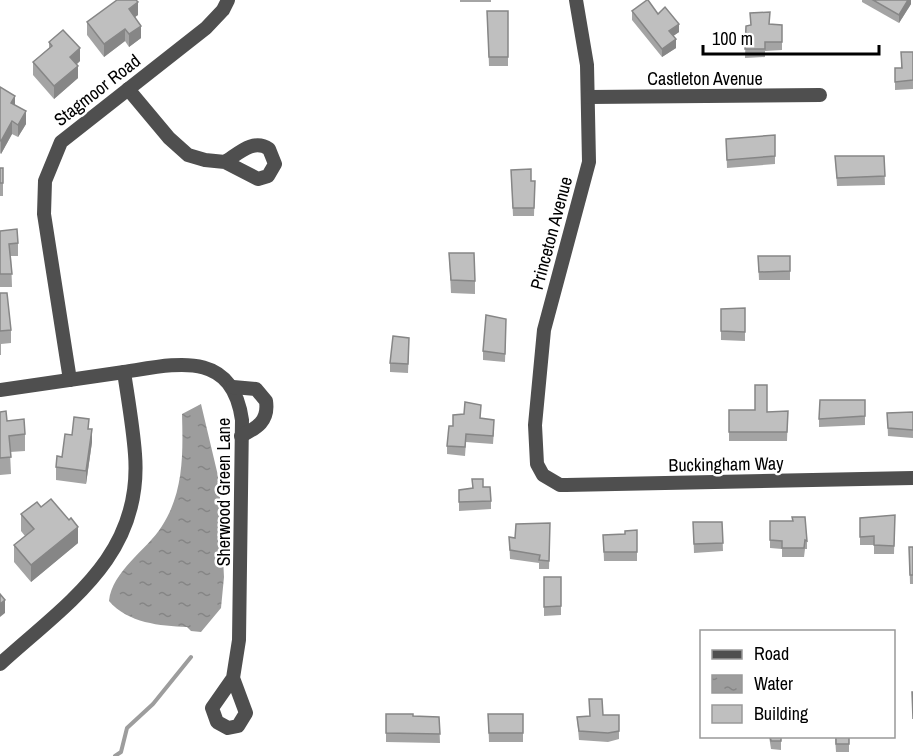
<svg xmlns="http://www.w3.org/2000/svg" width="913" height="756" viewBox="0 0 913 756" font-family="'Archivo Narrow',sans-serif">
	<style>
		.water { fill: url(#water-ripples) }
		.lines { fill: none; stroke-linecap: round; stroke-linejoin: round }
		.stream { stroke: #9d9d9d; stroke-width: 4 }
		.minor { stroke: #4f4f4f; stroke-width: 14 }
		.wall { fill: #a4a4a4 }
		.shaded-wall { fill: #868686 }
		.building { fill: #bfbfbf; stroke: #868686; stroke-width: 1.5 }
		.labels { text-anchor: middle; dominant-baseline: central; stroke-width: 5; stroke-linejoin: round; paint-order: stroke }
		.street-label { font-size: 18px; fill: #000; stroke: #fff }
	</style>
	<defs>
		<pattern id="water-ripples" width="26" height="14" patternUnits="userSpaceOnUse" patternTransform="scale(1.5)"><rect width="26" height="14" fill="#9d9d9d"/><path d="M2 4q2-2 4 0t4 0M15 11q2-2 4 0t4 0" fill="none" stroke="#858585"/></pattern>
	</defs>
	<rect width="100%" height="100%" fill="#fff"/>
	<path class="water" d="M201,404L219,480L224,577L221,608L201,632L191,631L187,627C160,626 128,623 109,601C112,571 147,550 162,526C184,492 183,453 182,414Z"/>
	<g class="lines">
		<path class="stream" d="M115,756L121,752L127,728L153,704L191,657"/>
		<g class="minor">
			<path d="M576,0L587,65L589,162L544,330L535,425L537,464L543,475L560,485H566L913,478"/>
			<path d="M128,89L169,138L188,155L205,160L225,162L258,179L268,176L275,164L269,149C253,138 238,154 225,162"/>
			<path d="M589,97L820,95"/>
			<path d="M124,372C176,364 232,349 242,420L239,640L233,678L212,708L217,722L228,728L238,726L246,713L233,678"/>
			<path d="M70,380L44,214L45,181L61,142L206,28L223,10L228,0"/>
			<path d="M233,387L256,389L266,401C269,421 257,428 241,436"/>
			<path d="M0,390L124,372C128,399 133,427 135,454C143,556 67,603 0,664"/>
		</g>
	</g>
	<g class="wall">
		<rect x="460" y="0" width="31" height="2"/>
		<path d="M862,0H911V4L899,23L862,2Z"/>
		<path d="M487,11H508V66H489Z"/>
		<path d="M632,11L658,14L679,32L673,36L676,48L662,57L632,20Z"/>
		<path d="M750,13L770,25H782V50L765,51V57L745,58L746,26L751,25Z"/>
		<path d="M138,15L135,17L141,38L129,47L125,41L104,57L87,35V22Z"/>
		<path d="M49,42L80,61L77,64L78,78L54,99L33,75V62L49,48Z"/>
		<path d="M901,52H913V89L895,90V68H901Z"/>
		<path d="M0,87L15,106L26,124L18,137L12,134L1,154L0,153Z"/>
		<path d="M775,135V164L727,168L726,139Z"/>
		<path d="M835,156H884L885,185L837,186Z"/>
		<rect x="0" y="168" width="3" height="28"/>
		<path d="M511,170L531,181H535L534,216H513Z"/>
		<path d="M0,231L18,243V256H11L12,287H0Z"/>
		<path d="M449,253L475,281V294L451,293Z"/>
		<path d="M758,256H790V280H759Z"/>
		<path d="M0,293L11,330V343L1,344V355H0Z"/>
		<path d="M745,308V341L721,340V309Z"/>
		<path d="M506,327L505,362L483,360V351Z"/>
		<path d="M409,346L408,373L390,372V363Z"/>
		<path d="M865,400V425L819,427V419Z"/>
		<path d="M729,410L767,412L788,411L787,441H729Z"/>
		<path d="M0,412L7,421L25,434V451L10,452L11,474L0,475Z"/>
		<path d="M913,412V438L888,436L887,413Z"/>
		<path d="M481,418L494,429L493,444L466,442L465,456L447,454V446L453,426Z"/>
		<path d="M89,429L92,442L86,484L56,480V467L62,457L72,435Z"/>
		<path d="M472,479L483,487L491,501V509L459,511V490L472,488Z"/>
		<path d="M41,507L69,520L78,543L31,582L14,562V545L25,536L21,531V514Z"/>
		<path d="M895,515L894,554H874V545H860V518Z"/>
		<path d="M792,517L807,541V549H805L804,557H782V549L770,548V521H792Z"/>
		<path d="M693,522H722L723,551L694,553Z"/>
		<path d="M550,523L549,569H539V563L510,559L509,537L515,538Z"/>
		<path d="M637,530V561H604L603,535L625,534Z"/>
		<path d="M909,547H913V584H910Z"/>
		<path d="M561,577V615L544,616V607Z"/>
		<path d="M589,699L603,715H619V739L608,742L579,740L577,717L590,716Z"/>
		<path d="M386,714L413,716L439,717L440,743L386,742Z"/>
		<path d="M488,714H523V742H489Z"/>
		<path d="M769,736H781V750L771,749Z"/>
		<path d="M835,736H849V752H836Z"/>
	</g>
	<g class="shaded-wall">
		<path d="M908,0H911V4L899,23V15Z"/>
		<path d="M138,2V15L129,21V9Z"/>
		<path d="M679,24V32L669,39V31Z"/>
		<path d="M141,26V38L129,47V34Z"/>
		<path d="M125,29V41L104,57V44Z"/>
		<path d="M676,39V48L662,57V49Z"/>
		<path d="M80,48V61L70,70V57Z"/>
		<path d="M78,66V78L54,99V86Z"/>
		<path d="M15,96V108L11,103Z"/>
		<path d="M26,111V124L18,137V125Z"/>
		<path d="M12,121V134L1,154V141Z"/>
		<path d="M92,429V442L86,484V471Z"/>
		<path d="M78,527V543L31,582V565Z"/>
		<path d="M5,600V613L0,617V604Z"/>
	</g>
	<g class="building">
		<path d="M117,0H136L138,2L129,9L141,26L129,34L125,29L104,44L87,22Z"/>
		<path d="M647,0H648L658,14L665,7L679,24L669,31L676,39L662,49L632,11Z"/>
		<path d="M873,0H908L899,15Z"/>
		<path d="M487,11H508V57H489Z"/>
		<path d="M770,12L769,24L782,25V42H765V49H745L746,26L751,25L750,13Z"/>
		<path d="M63,30L80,48L70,57L78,66L54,86L33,62L52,46L49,42Z"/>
		<path d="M901,52H913V80L895,82V68H902Z"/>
		<path d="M0,87L15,96L11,103L26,111L18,125L12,121L1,141L0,140Z"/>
		<path d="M775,135V156L727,160L726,139Z"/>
		<path d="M835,156H884L885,176L837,178Z"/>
		<rect x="0" y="168" width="3" height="15"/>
		<path d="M531,169V181H535L534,208H513L511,170Z"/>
		<path d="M17,229L18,243L9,244L12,274H0V231Z"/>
		<path d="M449,253H474L475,281L451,280Z"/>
		<path d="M758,256H790V271L759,272Z"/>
		<path d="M0,293H7L11,330L0,331Z"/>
		<path d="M745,308V332L721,331V309Z"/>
		<path d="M486,315L506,319L505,354L483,351Z"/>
		<path d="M393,336L409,338L408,364L390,363Z"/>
		<path d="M755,385H767V412L788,411L787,432H729V410H755Z"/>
		<path d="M820,400H865V416L819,419Z"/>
		<path d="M465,402L481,405L480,418L494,420L493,436L466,434L465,447L447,446L449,426H453V415L464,414Z"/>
		<path d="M6,411L7,421L24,419L25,434L9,436L11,457L0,458V412Z"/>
		<path d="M913,412V430L888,428L887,413Z"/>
		<path d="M74,417L89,419L88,429H92L86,471L56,467L57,456L62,457L65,434L72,435Z"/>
		<path d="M472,479H483V487H490L491,501L459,502V490L473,488Z"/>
		<path d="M51,499L69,520L71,518L78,527L31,565L14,545L34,529L21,514L37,502L41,507Z"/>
		<path d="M895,515L894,546L874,545V536L860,537V518Z"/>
		<path d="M792,517H805L807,541L805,540L804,548H782V541L770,540V521H793Z"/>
		<path d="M693,522H722L723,543L694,544Z"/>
		<path d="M550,523L549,561L539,560L540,555L510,550L509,537L515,538L516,524Z"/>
		<path d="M637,530V552H604L603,535L625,534V531Z"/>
		<path d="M909,547H913V575H910Z"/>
		<path d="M544,577H561V606L544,607Z"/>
		<path d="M0,594L5,600L0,604Z"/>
		<path d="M912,692H913V719Z"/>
		<path d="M589,699H602L603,715H619V731L608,733L579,731L577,717L590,716Z"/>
		<path d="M386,714H413V716L439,717L440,734L386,733Z"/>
		<path d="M488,714H523V733H489Z"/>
		<path d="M770,736H781V741H771Z"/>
		<rect x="836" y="736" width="13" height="8"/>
	</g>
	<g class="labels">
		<g class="street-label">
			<text x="705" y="78">Castleton Avenue</text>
			<text transform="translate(97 90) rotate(-38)">Stagmoor Road</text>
			<text transform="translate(551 233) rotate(-75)">Princeton Avenue</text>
			<text transform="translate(726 464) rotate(-1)">Buckingham Way</text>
			<text transform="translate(223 492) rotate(-90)">Sherwood Green Lane</text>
		</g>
	</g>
	<rect x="700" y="630" width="195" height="108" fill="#ffffff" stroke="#999999" stroke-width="1.5"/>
	<rect x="712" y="650" width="30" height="9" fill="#4f4f4f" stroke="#999999" stroke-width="1.5"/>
	<text x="754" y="660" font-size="18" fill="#000000">Road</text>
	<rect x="712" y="675" width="30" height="18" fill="url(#water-ripples)" stroke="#999999" stroke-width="1.5"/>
	<text x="754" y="690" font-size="18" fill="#000000">Water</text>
	<rect x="712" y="705" width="30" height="18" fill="#bfbfbf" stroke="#999999" stroke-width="1.5"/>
	<text x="754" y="720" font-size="18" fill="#000000">Building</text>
	<path d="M703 45v9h176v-9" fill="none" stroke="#000000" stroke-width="3"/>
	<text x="712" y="45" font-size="18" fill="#000000" stroke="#ffffff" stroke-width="4.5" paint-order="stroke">100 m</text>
</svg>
